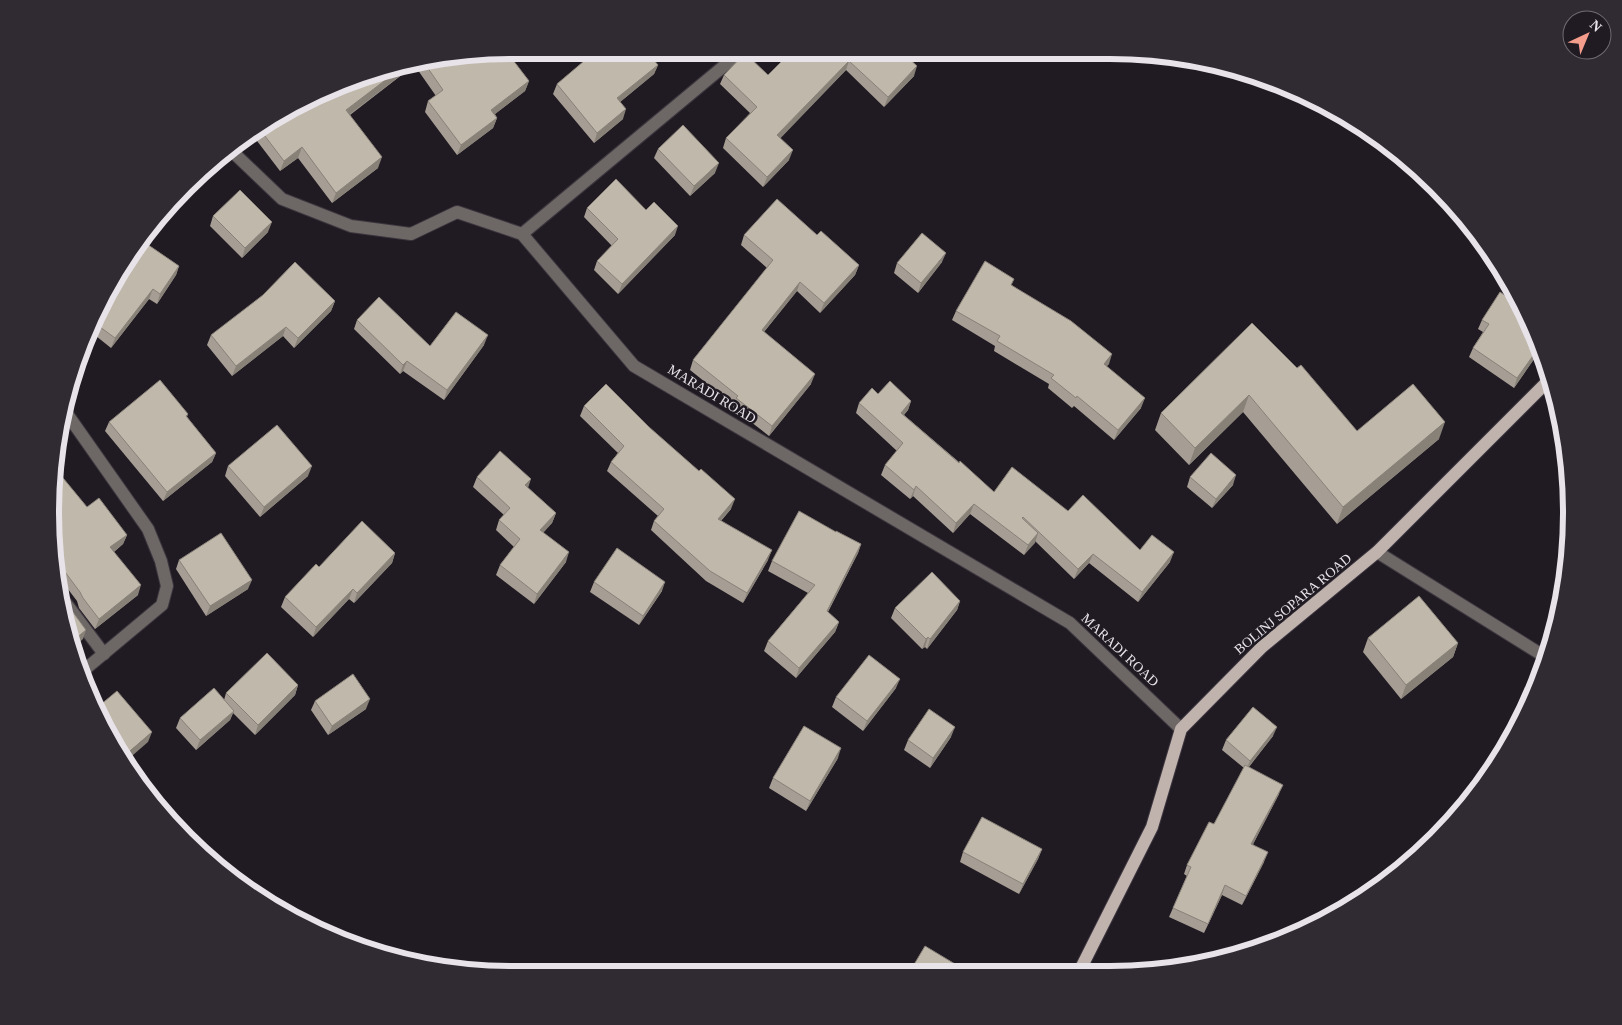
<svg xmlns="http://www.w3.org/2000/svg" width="1622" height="1025" viewBox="0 0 1622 1025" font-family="'Times New Roman',serif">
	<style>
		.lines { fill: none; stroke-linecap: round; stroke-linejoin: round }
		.minor-casing { stroke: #3c363f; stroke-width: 14 }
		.major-casing { stroke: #3c363f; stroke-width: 14 }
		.minor { stroke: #6d6765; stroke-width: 12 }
		.major { stroke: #c0b3ae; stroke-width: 12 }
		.wall { fill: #a69e94 }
		.shaded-wall { fill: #878178 }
		.building { fill: #c1b8ac; stroke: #878178 }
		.labels { text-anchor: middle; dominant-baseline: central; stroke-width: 5; stroke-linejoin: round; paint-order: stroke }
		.street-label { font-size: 14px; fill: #e7e3e9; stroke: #201a23 }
		.rim { fill: none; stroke: #e7e3e9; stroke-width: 6 }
	</style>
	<rect width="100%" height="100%" fill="#201a23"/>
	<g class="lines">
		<defs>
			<g id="minor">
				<path d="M232,150L238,157L282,199L351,226L411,234L457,212L522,234L634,366L1070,623L1181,729"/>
				<path d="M522,234L742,51"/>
				<path d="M65,411L148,529L161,561L167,586L162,605L83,671"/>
				<path d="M1377,552L1547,658"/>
				<path d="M62,598L104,654"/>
			</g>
			<path id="major" d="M1078,974L1152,827L1181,729L1262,647L1377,552L1551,378"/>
		</defs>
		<use href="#minor" class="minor-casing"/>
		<use href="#major" class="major-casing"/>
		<use href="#minor" class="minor"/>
		<use href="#major" class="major"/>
	</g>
	<g class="wall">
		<path d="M594,50L651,51L648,53L658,65L654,74L620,102L623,119L594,143L553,94L557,84L595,52Z"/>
		<path d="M506,51L529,81L525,91L495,114L497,118L493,128L457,155L425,112L428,101L436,96L415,66Z"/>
		<path d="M791,52H911L907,57L914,76L884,107L846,70L780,138L789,160L763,187L723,148L726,138L750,113L720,84L724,75H768Z"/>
		<path d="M412,67L350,115L378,168L332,203L298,158L280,171L254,137L256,132L254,130L255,128L364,74Z"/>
		<path d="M658,149L715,173L690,196L654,158Z"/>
		<path d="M587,208L646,210L675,235L618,294L594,270L597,261L612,246L584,217Z"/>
		<path d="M213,216L268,232L242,258L210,226Z"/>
		<path d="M744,235H817L859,265L855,275L820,313L797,291L764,332L811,384L769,436L733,408L734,405L690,370L693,360L767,268L741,245Z"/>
		<path d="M141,240L179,266L176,275L157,304L149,299L111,348L91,332Z"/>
		<path d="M942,262L918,293L894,273L897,263Z"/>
		<path d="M1012,285L1109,364L1106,366L1141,408L1114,440L1074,406L1072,408L1048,388L1049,384L994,351L995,346L952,320L956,311Z"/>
		<path d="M335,301L331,311L294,348L283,336L232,376L207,345L211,335Z"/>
		<path d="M1521,306L1541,349L1514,388L1469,357L1473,348L1483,332L1478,329L1482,320Z"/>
		<path d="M357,320L430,346L484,345L444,400L403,371L400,374L354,329Z"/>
		<path d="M1252,323L1357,431L1439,439L1337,524L1243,412L1189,465L1155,430L1161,413Z"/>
		<path d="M878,394L911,401L908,410L904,415L994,492L1068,511L1140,550L1170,562L1138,602L1089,563L1074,579L1035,541L1024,555L970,514L953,533L913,496L910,499L881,475L885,465L897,451L856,413L859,403Z"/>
		<path d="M584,406L731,509L721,521L768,560L743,603L706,581L651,530L654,521L658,516L607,471L611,462L618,453L580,416Z"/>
		<path d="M188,414L187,417L216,453L212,462L163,501L105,431L109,422Z"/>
		<path d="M228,466L308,476L260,517L225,476Z"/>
		<path d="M477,477L528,488L556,513L552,523L543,532L566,562L534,604L496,575L500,565L514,547L496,530L499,520L504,515L473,487Z"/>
		<path d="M1190,477L1233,485L1212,508L1187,487Z"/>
		<path d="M51,483L127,535L123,544L114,552L138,595L95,629L79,608L77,601L61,580Z"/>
		<path d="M836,532L861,544L858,553L828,612L839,622L835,632L796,678L764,651L768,641L808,593L768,571L772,561Z"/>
		<path d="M395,553L392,563L354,603L349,599L313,637L281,607L285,597L319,567Z"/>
		<path d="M179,560L248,589L206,616L176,569Z"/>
		<path d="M594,582L662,591L639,625L590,592Z"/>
		<path d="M960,601L957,610L927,649L925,647L922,649L891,618L895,608Z"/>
		<path d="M1368,638L1458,643L1453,657L1401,699L1363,652Z"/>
		<path d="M298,685L295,695L255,735L233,713L230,720L196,750L176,728L180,718L224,700L226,693Z"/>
		<path d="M896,688L863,731L832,707L836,697Z"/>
		<path d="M315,701L366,709L328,735L311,710Z"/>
		<path d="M1273,736L1249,767L1279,794L1253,844L1264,862L1242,905L1222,895L1204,933L1169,917L1187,876L1184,874L1187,865L1214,824L1244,768L1222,750L1226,740Z"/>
		<path d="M951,737L930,768L904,750L908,740Z"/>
		<path d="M838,758L806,811L769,788L773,778Z"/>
		<path d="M1042,849L1038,859L1019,894L960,862L963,852Z"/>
	</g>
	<g class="shaded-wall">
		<path d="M906,52H911L901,64L904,54Z"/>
		<path d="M849,61L846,70L774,145L777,135Z"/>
		<path d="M658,65L654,74L614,107L617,98Z"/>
		<path d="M917,66L914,76L884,107L888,97Z"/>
		<path d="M412,67L342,120L346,110L400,69Z"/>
		<path d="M529,81L525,91L487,120L491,110Z"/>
		<path d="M626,109L623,119L594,143L597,133Z"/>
		<path d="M497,118L493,128L457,155L461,145Z"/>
		<path d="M302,147L298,158L280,171L284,161Z"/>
		<path d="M793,150L789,160L763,187L767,177Z"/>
		<path d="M382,157L378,168L332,203L336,193Z"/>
		<path d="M719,163L715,173L690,196L694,186Z"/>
		<path d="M272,222L268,232L242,258L245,248Z"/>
		<path d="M678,226L675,235L618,294L622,284Z"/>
		<path d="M946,253L942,262L918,293L921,283Z"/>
		<path d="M859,265L855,275L820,313L824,303Z"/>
		<path d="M179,266L176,275L157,304L160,294Z"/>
		<path d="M800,282L797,291L758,339L762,330Z"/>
		<path d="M153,289L149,299L111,348L115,338Z"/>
		<path d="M335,301L331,311L294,348L298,338Z"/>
		<path d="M286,327L283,336L232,376L236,366Z"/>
		<path d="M488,335L484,345L444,400L447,390Z"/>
		<path d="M1540,346L1541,349L1514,388L1517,378Z"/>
		<path d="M1112,354L1109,364L1100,374L1104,364Z"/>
		<path d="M407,361L403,371L400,374L403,365Z"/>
		<path d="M815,374L811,384L769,436L772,426Z"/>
		<path d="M1249,395L1243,412L1189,465L1195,448Z"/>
		<path d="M1145,398L1141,408L1114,440L1118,430Z"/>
		<path d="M911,401L908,410L897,422L901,413Z"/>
		<path d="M1445,422L1439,439L1337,524L1343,507Z"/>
		<path d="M216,453L212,462L163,501L167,492Z"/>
		<path d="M312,466L308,476L260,517L264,507Z"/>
		<path d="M1236,475L1233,485L1212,508L1216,499Z"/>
		<path d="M531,479L528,488L525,485Z"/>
		<path d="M916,486L913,496L910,499L914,490Z"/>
		<path d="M735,499L731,509L714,528L718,519Z"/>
		<path d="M974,504L970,514L953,533L956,523Z"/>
		<path d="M556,513L552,523L537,540L540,530Z"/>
		<path d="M1038,533L1035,543L1024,555L1028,545Z"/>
		<path d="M127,535L123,544L107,557L110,547Z"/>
		<path d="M861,544L858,553L823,621L827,611Z"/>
		<path d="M772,550L768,560L743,603L747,593Z"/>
		<path d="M569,552L566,562L534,604L537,594Z"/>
		<path d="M1174,552L1170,562L1138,602L1142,592Z"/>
		<path d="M395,553L392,563L354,603L357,593Z"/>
		<path d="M1093,554L1089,563L1074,579L1078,569Z"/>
		<path d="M252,580L248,589L206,616L210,606Z"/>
		<path d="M665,582L662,591L639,625L643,616Z"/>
		<path d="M141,585L138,595L95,629L99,619Z"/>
		<path d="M353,589L349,599L313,637L316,627Z"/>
		<path d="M960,601L957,610L927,649L930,639Z"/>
		<path d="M839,622L835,632L796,678L799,668Z"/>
		<path d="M86,630L83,639L73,648L74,640Z"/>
		<path d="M928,637L925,647L922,649L926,639Z"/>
		<path d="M1458,643L1453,657L1401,699L1406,685Z"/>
		<path d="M82,650L78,660L76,655Z"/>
		<path d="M900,679L896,688L863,731L867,721Z"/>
		<path d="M298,685L295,695L255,735L258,725Z"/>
		<path d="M370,699L366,709L328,735L332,726Z"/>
		<path d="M234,711L230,720L196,750L200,740Z"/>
		<path d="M955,727L951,737L930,768L933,758Z"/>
		<path d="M1277,727L1273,736L1246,770L1250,761Z"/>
		<path d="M152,732L148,742L125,762L123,757Z"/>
		<path d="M841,748L838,758L806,811L810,801Z"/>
		<path d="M1283,785L1279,794L1248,854L1251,844Z"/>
		<path d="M1042,849L1038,859L1019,894L1023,884Z"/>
		<path d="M1268,852L1264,862L1242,905L1246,896Z"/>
		<path d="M1225,885L1222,895L1204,933L1208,924Z"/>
	</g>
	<g class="building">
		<path d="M597,50L646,51L658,65L617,98L626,109L597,133L557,84Z"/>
		<path d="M506,51L529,81L491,110L497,118L461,145L428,101L443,90L425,64Z"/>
		<path d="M791,52H906L904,54L917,66L888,97L849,61L777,135L793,150L767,177L726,138L757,107L724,75L745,53L768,75Z"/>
		<path d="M400,69L346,110L382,157L336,193L302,147L284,161L258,127L364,74Z"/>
		<path d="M683,125L719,163L694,186L658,149Z"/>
		<path d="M616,179L646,210L654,202L678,226L622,284L597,261L618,239L587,208Z"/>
		<path d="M240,190L272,222L245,248L213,216Z"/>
		<path d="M777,199L817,235L821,231L859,265L824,303L800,282L762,330L815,374L772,426L736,398L738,396L693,360L773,260L744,235Z"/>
		<path d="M922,233L946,253L921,283L897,263Z"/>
		<path d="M141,240L179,266L160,294L153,289L115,338L96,324Z"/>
		<path d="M985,261L1014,279L1011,285L1071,321L1112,354L1104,364L1145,398L1118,430L1077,396L1076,398L1051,378L1054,375L997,341L1000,336L956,311Z"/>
		<path d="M295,262L335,301L298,338L286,327L236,366L211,335L263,295Z"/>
		<path d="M1500,292L1521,306L1540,346L1517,378L1473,348L1489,324L1482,320Z"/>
		<path d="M379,297L430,346L456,312L488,335L447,390L407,361L403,365L357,320Z"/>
		<path d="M1252,323L1297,368L1301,365L1357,431L1413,384L1445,422L1343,507L1249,395L1195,448L1161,413Z"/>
		<path d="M160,380L188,414L186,416L216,453L167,492L109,422Z"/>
		<path d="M890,381L911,401L901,413L959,463L960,461L994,492L1012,467L1068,511L1083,495L1140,550L1152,535L1174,552L1142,592L1093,554L1078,569L1023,517L1022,518L1038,533L1028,545L974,504L956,523L916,486L914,490L885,465L903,443L859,403L872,388L878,394Z"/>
		<path d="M606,384L649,427L699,471L701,469L735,499L718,519L772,550L747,593L710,571L654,521L664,509L611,462L624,446L584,406Z"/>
		<path d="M277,425L312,466L264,507L228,466Z"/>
		<path d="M500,451L531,479L525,485L556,513L540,530L569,552L537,594L500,565L520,539L499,520L510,508L477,477Z"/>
		<path d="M1211,453L1236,475L1216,499L1190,477Z"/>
		<path d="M54,467L87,507L99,498L127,535L110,547L141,585L99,619L83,598L80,592L59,564L51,483Z"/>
		<path d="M799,511L836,532V531L861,544L827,611L839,622L799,668L768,641L815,585L772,561Z"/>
		<path d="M362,521L395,553L357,593L353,589L316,627L285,597L316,564L319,567Z"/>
		<path d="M221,533L252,580L210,606L179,560Z"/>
		<path d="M617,548L665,582L643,616L594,582Z"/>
		<path d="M932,572L960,601L930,639L928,637L926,639L895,608Z"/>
		<path d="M1419,596L1458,643L1406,685L1368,638Z"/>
		<path d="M70,608L86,630L74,640L82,650L76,655L66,632L64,612Z"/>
		<path d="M267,653L298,685L258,725L226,693Z"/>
		<path d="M869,655L900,679L867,721L836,697Z"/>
		<path d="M353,674L370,699L332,726L315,701Z"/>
		<path d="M214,688L234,711L200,740L180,718Z"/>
		<path d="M117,691L152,732L123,757L99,706Z"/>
		<path d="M1253,707L1277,727L1250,761L1226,740Z"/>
		<path d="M929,709L955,727L933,758L908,740Z"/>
		<path d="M804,726L841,748L810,801L773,778Z"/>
		<path d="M1245,765L1283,785L1251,844L1268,852L1246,896L1225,885L1208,924L1173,908L1191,867L1187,865L1209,822L1214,824Z"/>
		<path d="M982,817L1042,849L1023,884L963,852Z"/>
		<path d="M925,946L970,973H909Z"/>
		<path d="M1004,964L1020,973H999Z"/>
		<path d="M1124,966L1138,974H1119Z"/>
	</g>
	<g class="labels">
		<g class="street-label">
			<text transform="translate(712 394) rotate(31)">MARADI ROAD</text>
			<text transform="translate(1293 604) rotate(-40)">BOLINJ SOPARA ROAD</text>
			<text transform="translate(1120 650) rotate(43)">MARADI ROAD</text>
		</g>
	</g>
	<path d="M0 0H1622V1025H0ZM512 59H1110A453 453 0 0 1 1563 512V513A453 453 0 0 1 1110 966H512A453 453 0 0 1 59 513V512A453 453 0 0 1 512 59Z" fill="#302a33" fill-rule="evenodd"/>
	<path class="rim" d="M512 59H1110A453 453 0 0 1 1563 512V513A453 453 0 0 1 1110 966H512A453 453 0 0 1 59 513V512A453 453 0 0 1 512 59Z"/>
	<g transform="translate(1587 35) rotate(44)"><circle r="24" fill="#201a23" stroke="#706a72"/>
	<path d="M0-4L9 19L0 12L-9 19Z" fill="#f59d8d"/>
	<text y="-8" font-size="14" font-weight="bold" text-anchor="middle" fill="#e7e3e9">N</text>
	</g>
</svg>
